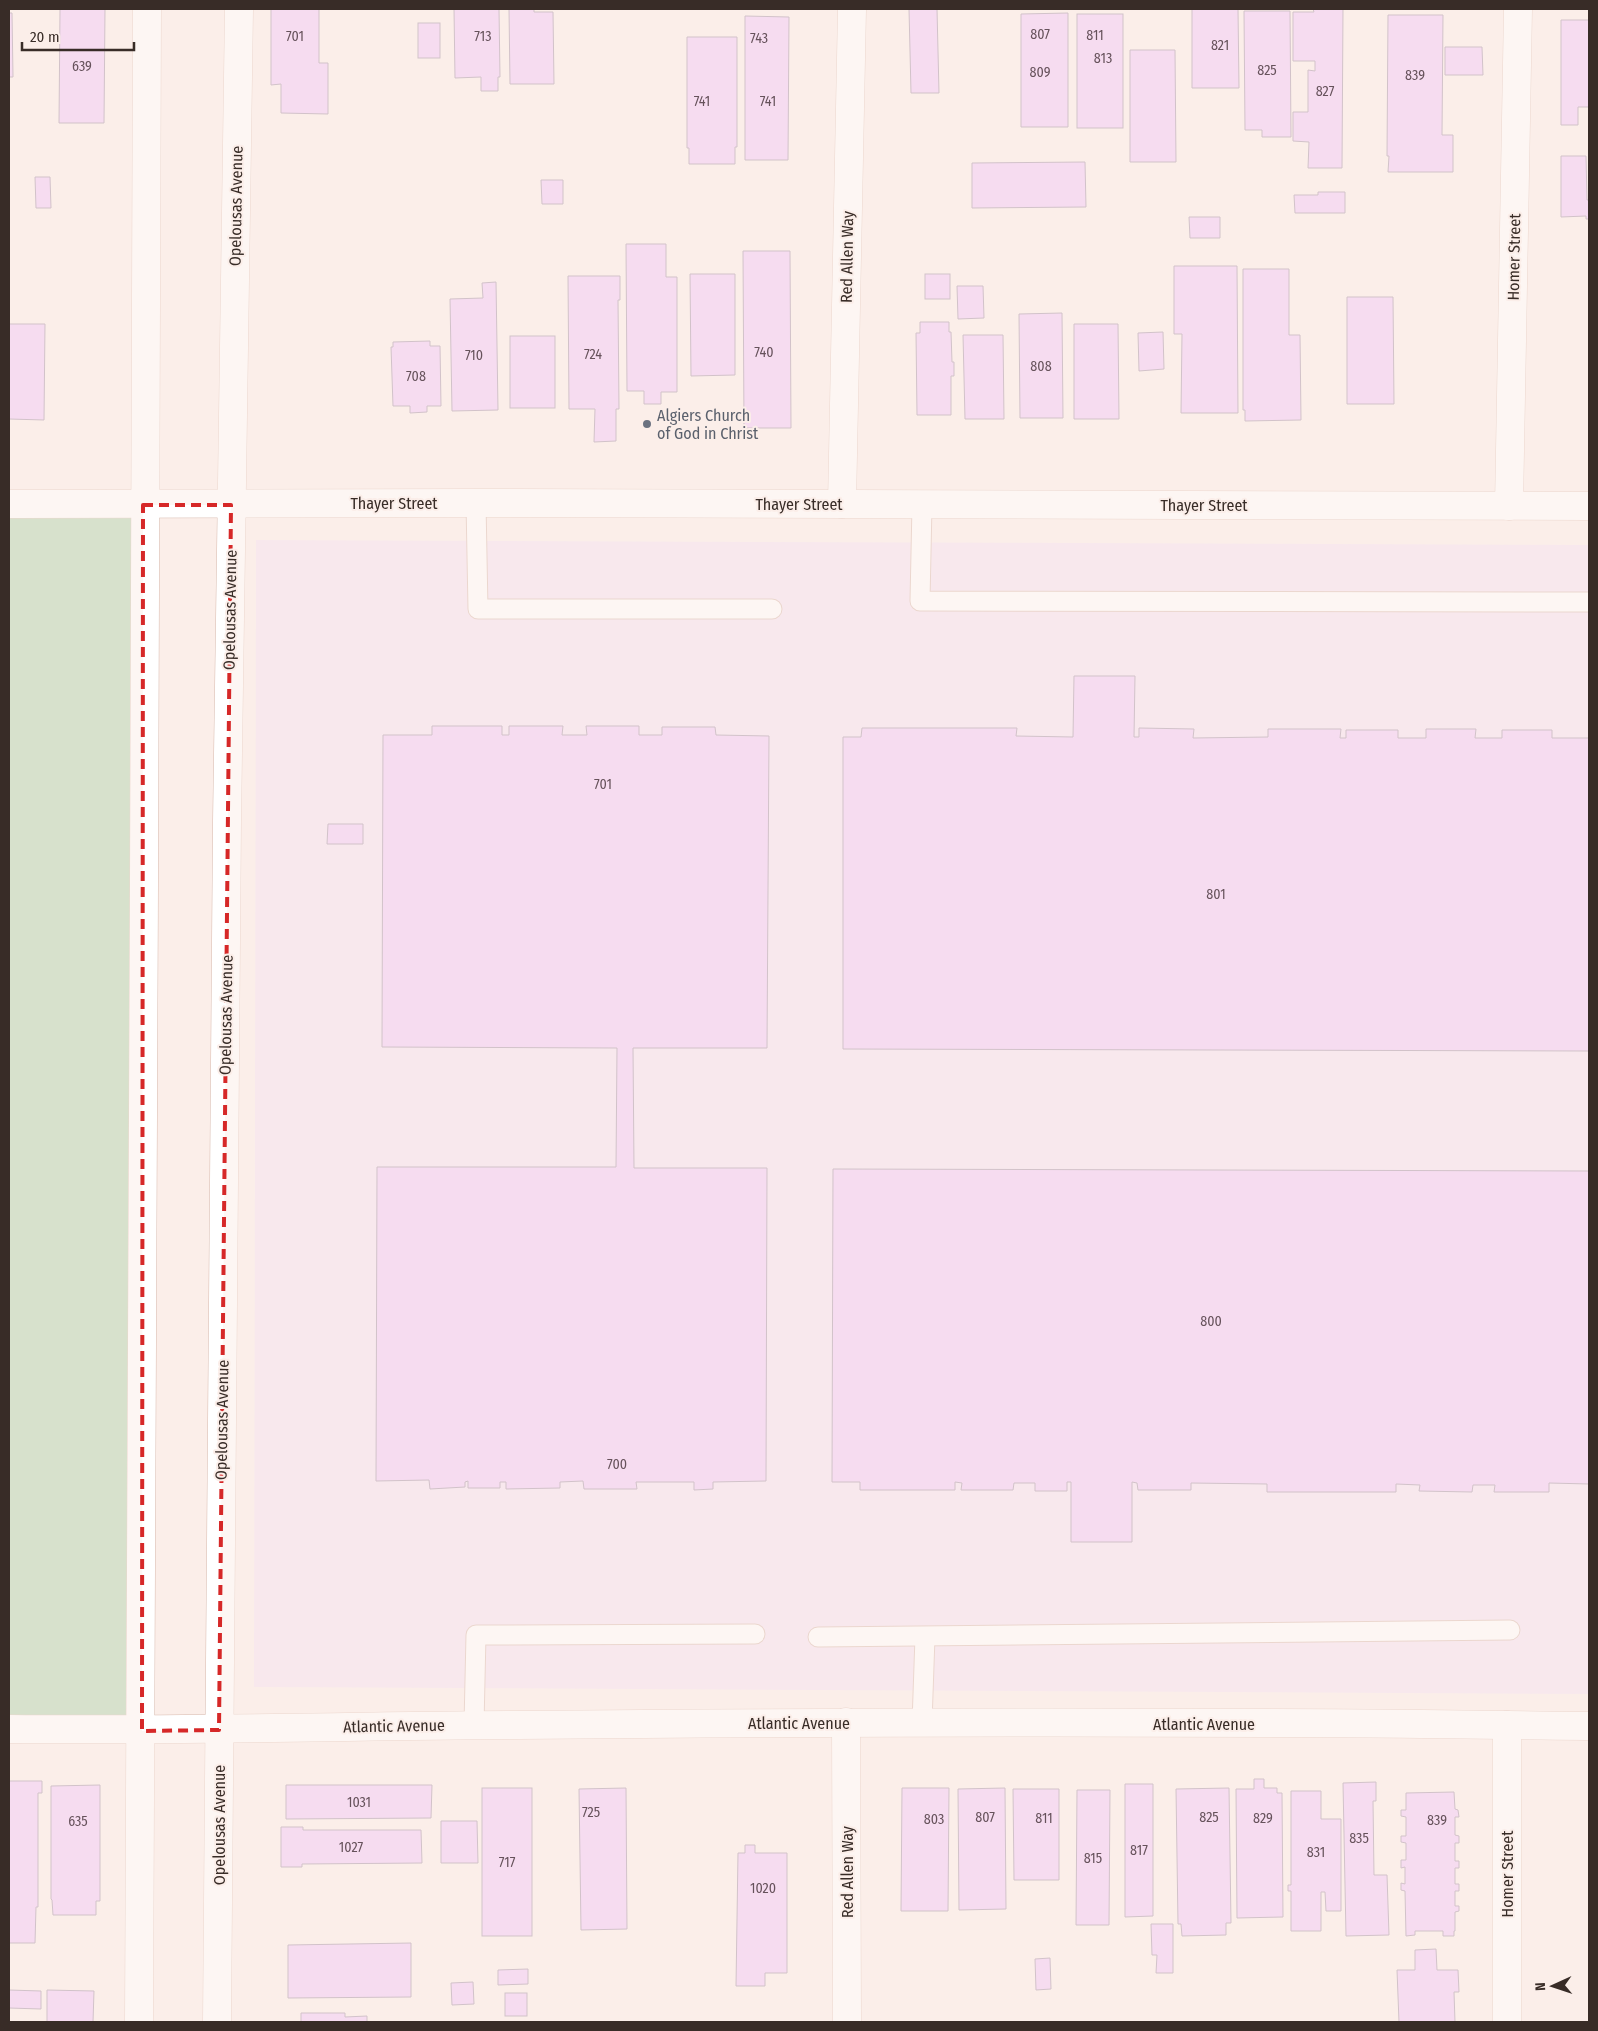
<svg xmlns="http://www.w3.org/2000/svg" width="1598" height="2031" viewBox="0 0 1598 2031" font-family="'Fira Sans Condensed',sans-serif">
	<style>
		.industrial { fill: #f3e1f2 }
		.green { fill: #acd1a9 }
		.building { fill: #efc6f8; stroke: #a08da3 }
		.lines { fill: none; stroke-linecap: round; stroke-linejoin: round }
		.lane-casing { stroke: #d8baae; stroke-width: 21 }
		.street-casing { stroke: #d8baae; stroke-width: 29 }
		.secondary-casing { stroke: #d8baae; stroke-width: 29 }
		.lane { stroke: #fff; stroke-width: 19 }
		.street { stroke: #fff; stroke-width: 28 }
		.secondary { stroke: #fff; stroke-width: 28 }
		.marked { fill: none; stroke: #d62828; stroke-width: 4; stroke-dasharray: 10 6; stroke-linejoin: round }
		.worship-dot { fill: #6b7280; stroke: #fbeee9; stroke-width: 2 }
		.labels { text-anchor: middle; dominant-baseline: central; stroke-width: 4; stroke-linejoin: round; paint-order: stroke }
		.number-label { font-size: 14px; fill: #66525b }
		.street-label { font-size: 16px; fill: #382c27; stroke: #fbeee9 }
		.worship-label { font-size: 16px; fill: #5b616d; stroke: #fbeee9; text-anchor: start }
	</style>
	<rect width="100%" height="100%" fill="#fbeee9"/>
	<path class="industrial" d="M256,540L1589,545V1694L254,1687Z"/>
	<path class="green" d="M9,504L143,505L142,1731L9,1729Z"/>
	<g class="building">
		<path d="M60,9H105L104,123H59Z"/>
		<path d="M271,9H319V63H328V114L281,113V84L271,85Z"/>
		<path d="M454,9H499L500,77H498V91H481V77L455,78Z"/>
		<path d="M509,9H534V12H553L554,84H510Z"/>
		<path d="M909,9H937L939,93H911Z"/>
		<path d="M1192,9H1238L1239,88H1192Z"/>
		<path d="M1313,9H1343L1342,168H1308L1309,142L1293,141V112H1308V70L1315,71V61H1293V12H1314Z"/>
		<path d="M1244,11H1290L1291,137H1262V130H1245Z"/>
		<path d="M9,13H12L13,77H9Z"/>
		<path d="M1068,13V127H1021V14Z"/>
		<rect x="1077" y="14" width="46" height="114"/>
		<path d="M1388,15H1443L1442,135H1453V172H1388L1389,156H1387Z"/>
		<path d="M745,16L789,17L788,160H745Z"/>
		<path d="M1561,20H1589V107H1578V125H1561Z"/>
		<rect x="418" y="23" width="22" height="35"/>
		<path d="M687,37H737V147H735V164H689V148H687Z"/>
		<path d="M1445,47H1482L1483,75H1445Z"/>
		<path d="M1130,50H1175L1176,162H1130Z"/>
		<path d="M1561,156H1586L1587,200H1589V219H1586V216L1561,217Z"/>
		<path d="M1085,162L1086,207L972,208V163Z"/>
		<path d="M35,177H50L51,208H36Z"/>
		<path d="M541,180H563V204H542Z"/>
		<path d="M1318,192H1345V213H1295L1294,195H1318Z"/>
		<path d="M1189,217H1220V238H1190Z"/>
		<path d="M626,244H666V277H677V392H661V404H644V391H627Z"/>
		<path d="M743,251H790L791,428H744Z"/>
		<path d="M1174,266H1237L1238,413H1181L1182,334H1174Z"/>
		<path d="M1243,269H1289V335H1300L1301,420L1245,421V410H1243Z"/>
		<path d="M690,274H735V375L691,376Z"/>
		<rect x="925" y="274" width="25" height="25"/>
		<path d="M568,276H620V300H618L619,409H616V441L594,442L595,409H569Z"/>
		<path d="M496,282L498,410L452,411L450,299L483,298L482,283Z"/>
		<path d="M957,286H983L984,318L958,319Z"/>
		<path d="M1347,297H1393L1394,404H1347Z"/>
		<path d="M1062,313L1063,418H1020L1019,314Z"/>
		<path d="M920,322H949V332H951L952,362H954V376H951V415H917L916,333H920Z"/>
		<path d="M9,324H45L44,420L9,419Z"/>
		<path d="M1074,324H1118L1119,419H1074Z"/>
		<path d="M1163,332L1164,369L1139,371L1138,333Z"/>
		<path d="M963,335H1003L1004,419H965Z"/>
		<rect x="510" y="336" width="45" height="72"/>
		<path d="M430,341V346H440L441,406H427V412L410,413V406H393L391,347H393V342Z"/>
		<path d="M1074,676H1135L1134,737H1139V728L1194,729L1193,738L1268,737V729H1341L1340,738H1346V730H1398V738H1426V729H1476L1475,738H1502V730H1552V738H1589V1051L843,1049V737H861L862,728H1017L1016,736L1073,737Z"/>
		<path d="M432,726H502V735H509V726H563L562,735H587L586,726H639V735H662V727H715L716,735L769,736L767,1048H633L634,1168H767L766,1481L713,1482V1489L694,1490V1482H636L637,1489H584L583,1481L560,1482V1488L506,1489V1482H500V1488H468V1481L465,1482V1487L430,1489L429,1480L376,1481L377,1167H616L617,1048L382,1047L383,735H432Z"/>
		<path d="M328,824H363V844H327Z"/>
		<path d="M833,1169L1589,1171V1484L1549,1483V1492H1494L1495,1485H1473L1472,1492L1419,1491L1420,1485L1396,1484V1492H1267V1484L1191,1483V1490H1138L1137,1483L1132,1482V1542H1071V1482H1067V1491H1035V1483H1014L1013,1490H961L962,1483L955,1482V1490H860V1482H832Z"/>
		<path d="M1254,1779H1264V1788H1277V1793H1282L1283,1917L1237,1918L1236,1789H1254Z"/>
		<path d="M9,1781H42V1793H38V1907H36L35,1943H9Z"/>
		<path d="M1376,1782V1801H1373L1374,1875H1387L1389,1935L1346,1936L1343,1783Z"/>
		<path d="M1125,1784H1153V1916L1125,1917Z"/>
		<path d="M100,1785V1901H96V1915H53L52,1900L51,1899V1786Z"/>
		<path d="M286,1785H432L431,1818L286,1819Z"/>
		<rect x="482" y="1788" width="50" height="148"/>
		<path d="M626,1788L627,1929L581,1930L579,1789Z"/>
		<path d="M902,1788H949L948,1911H901Z"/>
		<path d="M1005,1788L1006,1909L959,1910L958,1789Z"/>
		<path d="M1229,1788L1231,1923H1226V1935L1182,1936L1181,1924H1178L1176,1789Z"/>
		<path d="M1013,1789H1059V1880H1014Z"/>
		<path d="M1077,1790H1110L1109,1925H1076Z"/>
		<path d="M1291,1791H1321V1819H1341V1911H1326L1325,1892H1321V1931H1291V1891H1288V1885H1291Z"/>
		<path d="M1454,1792L1455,1809L1458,1810L1459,1817H1455V1835L1459,1836V1843H1455V1861H1459V1868H1455V1884H1459V1891H1455V1906H1459V1911L1455,1912V1931H1454V1936H1443V1931H1415V1935L1406,1936L1405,1891L1401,1890V1883L1405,1884V1867L1401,1868V1860H1406V1843L1401,1842V1836H1406V1817L1401,1816V1810H1406V1793Z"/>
		<path d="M441,1821H477L478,1863H441Z"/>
		<path d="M281,1827H303V1830H421L422,1863L302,1864V1867H281Z"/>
		<path d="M745,1845H755V1853H787V1973H765V1986H736L738,1853H745Z"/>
		<path d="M1151,1924H1173V1973H1156L1157,1955H1152Z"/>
		<path d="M411,1943V1997L288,1998V1945Z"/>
		<path d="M1436,1949L1437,1970H1458L1459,1992H1454L1455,2022H1399L1397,1970H1415V1950Z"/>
		<path d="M1050,1958L1051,1989L1036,1990L1035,1959Z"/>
		<path d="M528,1969V1984L498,1985V1970Z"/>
		<path d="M473,1982L474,2004L452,2005L451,1983Z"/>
		<path d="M9,1990L41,1991V2009L9,2008Z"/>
		<path d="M47,1990L94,1991L93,2022H47Z"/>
		<rect x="505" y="1993" width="22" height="23"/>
		<path d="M301,2013H345V2017L367,2016V2022H301Z"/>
	</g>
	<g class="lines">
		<defs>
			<g id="lane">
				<path d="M476,503L478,609H772"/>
				<path d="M922,505L920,601L1589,602"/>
				<path d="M818,1637L1510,1630"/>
				<path d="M922,1723L925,1637"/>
				<path d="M474,1725L476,1635L755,1634"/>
			</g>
			<g id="street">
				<path d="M9,504L476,503L1589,506"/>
				<path d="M842,504L852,9"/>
				<path d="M1509,506L1518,9"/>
				<path d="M846,1722L847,2022"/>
				<path d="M1507,1725V2022"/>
				<path d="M9,1729C178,1731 348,1726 517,1725C874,1722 1232,1721 1589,1726"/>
			</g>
			<g id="secondary">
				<path d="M139,2022C146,1351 142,680 147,9"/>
				<path d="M217,2022L227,821L239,9"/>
			</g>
		</defs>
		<use href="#lane" class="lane-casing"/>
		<use href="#street" class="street-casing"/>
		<use href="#secondary" class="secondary-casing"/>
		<use href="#lane" class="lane"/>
		<use href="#street" class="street"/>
		<use href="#secondary" class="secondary"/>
	</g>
	<path d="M0 0H1598V2031H0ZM143,505H231L219,1730L142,1731Z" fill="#fbeee9" fill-opacity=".55" fill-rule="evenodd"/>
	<path class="marked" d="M143,505H231L219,1730L142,1731Z"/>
	<circle class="worship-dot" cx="647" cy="424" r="5"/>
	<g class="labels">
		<g class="number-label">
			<text x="1040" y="34">807</text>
			<text x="1095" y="35">811</text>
			<text x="295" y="36">701</text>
			<text x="483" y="36">713</text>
			<text x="759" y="38">743</text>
			<text x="1220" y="45">821</text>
			<text x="1103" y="58">813</text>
			<text x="82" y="66">639</text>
			<text x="1267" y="70">825</text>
			<text x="1040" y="72">809</text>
			<text x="1415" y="75">839</text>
			<text x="1325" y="91">827</text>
			<text x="702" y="101">741</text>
			<text x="768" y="101">741</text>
			<text x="764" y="352">740</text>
			<text x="593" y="354">724</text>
			<text x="474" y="355">710</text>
			<text x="1041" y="366">808</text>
			<text x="416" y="376">708</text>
			<text x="603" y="784">701</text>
			<text x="1216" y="894">801</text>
			<text x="1211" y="1321">800</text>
			<text x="617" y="1464">700</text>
			<text x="359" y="1802">1031</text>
			<text x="591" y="1812">725</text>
			<text x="985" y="1817">807</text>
			<text x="1209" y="1817">825</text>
			<text x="1044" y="1818">811</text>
			<text x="1263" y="1818">829</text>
			<text x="934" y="1819">803</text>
			<text x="1437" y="1820">839</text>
			<text x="78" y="1821">635</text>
			<text x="1359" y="1838">835</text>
			<text x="351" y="1847">1027</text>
			<text x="1139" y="1850">817</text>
			<text x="1316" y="1852">831</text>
			<text x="1093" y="1858">815</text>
			<text x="507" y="1862">717</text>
			<text x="763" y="1888">1020</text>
		</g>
		<g class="street-label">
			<text transform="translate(236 206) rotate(-89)">Opelousas Avenue</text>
			<text transform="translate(847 257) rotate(-89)">Red Allen Way</text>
			<text transform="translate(1514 257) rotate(-89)">Homer Street</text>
			<text x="394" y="503">Thayer Street</text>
			<text x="799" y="504">Thayer Street</text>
			<text x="1204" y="505">Thayer Street</text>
			<text transform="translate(230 610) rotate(-89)">Opelousas Avenue</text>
			<text transform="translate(226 1015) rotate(-89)">Opelousas Avenue</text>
			<text transform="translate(222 1420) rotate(-89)">Opelousas Avenue</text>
			<text x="799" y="1723">Atlantic Avenue</text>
			<text x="1204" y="1724">Atlantic Avenue</text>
			<text transform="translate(394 1726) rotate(-1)">Atlantic Avenue</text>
			<text transform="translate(219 1825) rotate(-90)">Opelousas Avenue</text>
			<text transform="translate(847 1872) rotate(-90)">Red Allen Way</text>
			<text transform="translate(1507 1874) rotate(-90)">Homer Street</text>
		</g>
		<g class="worship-label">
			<text x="657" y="415">Algiers Church<tspan x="657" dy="18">of God in Christ</tspan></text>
		</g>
	</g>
	<rect width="1598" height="2031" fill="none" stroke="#382c27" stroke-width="20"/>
	<g transform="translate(1553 1986) rotate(267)" stroke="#fbeee9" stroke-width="4" paint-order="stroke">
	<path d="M0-4L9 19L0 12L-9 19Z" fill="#382c27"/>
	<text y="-8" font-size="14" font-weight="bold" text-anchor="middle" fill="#382c27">N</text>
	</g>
	<path d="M22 42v8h112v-8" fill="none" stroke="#382c27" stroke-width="2.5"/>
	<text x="30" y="42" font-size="15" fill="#382c27" stroke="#fbeee9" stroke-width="4" paint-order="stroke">20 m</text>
</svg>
